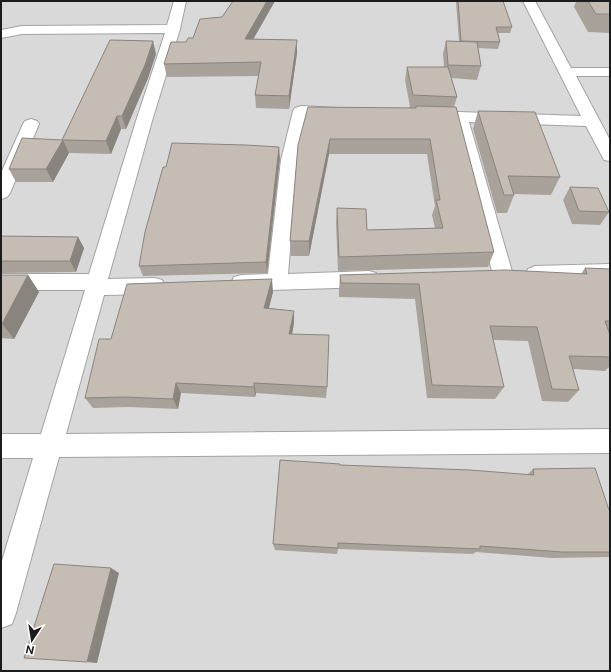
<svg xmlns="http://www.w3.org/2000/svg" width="611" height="672" viewBox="0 0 611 672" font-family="'Public Sans',sans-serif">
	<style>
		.residential { fill: #dad9d9 }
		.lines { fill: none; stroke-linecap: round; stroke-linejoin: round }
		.street-casing { stroke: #a3a3a3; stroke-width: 2 }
		.street { fill: #fff; fill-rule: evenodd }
		.wall { fill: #a9a29b }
		.shaded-wall { fill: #8a847e }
		.building { fill: #c5bcb4; stroke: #8a847e }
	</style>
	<rect width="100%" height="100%" fill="#eee9e1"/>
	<rect class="residential" x="1" y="1" width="609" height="670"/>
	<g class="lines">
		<defs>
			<g id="street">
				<path d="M174,1H186L180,29L152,121L108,279L155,278L162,280L165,286L162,292L155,294L104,295L66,434L610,429V453L59,457L16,613L12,624L1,628V564L33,458H1V434H41L85,290H1V274H89L136,121L165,33L22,34L1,38V30L22,26L167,25Z"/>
				<path d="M523,1H535L571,68H610V76H576L610,140V161L604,160L586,126L469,122L513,275L510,280L503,283L496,280L493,275L453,121L423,119L421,116L423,113L429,111L581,116Z"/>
				<path d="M301,106L337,108L343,110L345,113L343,116L337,118L308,116L297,160L288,274L369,271L376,273L379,279L376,285L369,287L241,291L234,289L231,283L234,277L241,275L268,274L281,160L293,111L295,108Z"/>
				<path d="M31,119L37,121L39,124L10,193L7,197L1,199V173L23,124L25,121Z"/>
				<path d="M610,264V280L535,282L528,279L525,274L528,269L535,266Z"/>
			</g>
		</defs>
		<use href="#street" class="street-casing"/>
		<use href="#street" class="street"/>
	</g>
	<g class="wall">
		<path d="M233,1H275L253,39L297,40V53L289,109L256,108L255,95L259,76L167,77L164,64L186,42L193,38L222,17Z"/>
		<path d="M437,1H503L512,27L510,33H498L500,42L498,49L478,48L481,66L477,80L451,78L457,97L454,107L494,252L488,267L338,271L336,223L337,208L367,230L435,228L432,215L435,206L427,154H329L309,256H291L290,241L298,145L410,107L405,80L407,67H444L443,54L446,41H459L456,2Z"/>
		<path d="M576,1H610V33L588,32L574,7L576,2Z"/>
		<path d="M156,54L148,78L126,129H121L111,154L69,153L53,182H16L9,169L62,140Z"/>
		<path d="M478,111L560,177L551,195L514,194V195L507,213H497L473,129Z"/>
		<path d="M280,158L267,273L143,276L139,266Z"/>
		<path d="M570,187L609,212L600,225L572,224L563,200Z"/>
		<path d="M1,236L78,237L84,248L76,272L1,273Z"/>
		<path d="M585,268L610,269V366L605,371L573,369L579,390L568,402L542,401L528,341L493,340L504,387L495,399L427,398L415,299L339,297V290L340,275L581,274Z"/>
		<path d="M1,275H28L39,292L14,339L1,338Z"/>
		<path d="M273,292L268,308L294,311V323L292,334L327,387L326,398L256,393L255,397L181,393L178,409L129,407L93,408L85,398L111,339Z"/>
		<path d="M340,465L527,475L533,469L610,513V557L552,558L476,552L473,554L338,549L337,554L275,550L273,544Z"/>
	</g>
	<g class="shaded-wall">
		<path d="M267,1H275L246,52L245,39Z"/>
		<path d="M297,40V53L289,109V96Z"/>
		<path d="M153,41L156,54L148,78L126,129L122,116Z"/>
		<path d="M117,116L121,129L111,154L106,141Z"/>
		<path d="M330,139L329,154L309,256V241Z"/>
		<path d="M63,140L69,153L53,182L46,169Z"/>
		<path d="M279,147L280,158L267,273L266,262Z"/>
		<path d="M78,237L84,248L76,272L70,261Z"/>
		<path d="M28,275L39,292L14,339L2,324Z"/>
		<path d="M272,279L273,292L266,320L264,308Z"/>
		<path d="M294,311V323L290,345L289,334Z"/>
		<path d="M176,383L181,393L178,409L173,399Z"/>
		<path d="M254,383L256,393L255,397L254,387Z"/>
		<path d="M111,568L119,573L97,663L87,662Z"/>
	</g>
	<g class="building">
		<path d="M233,1H267L245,39L297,40L289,96L255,95L261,62L164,64L171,42H186L188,38H193L200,19L222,17Z"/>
		<path d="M458,1H503L512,27H496L500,42L461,41Z"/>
		<path d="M588,1H610V14H596Z"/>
		<path d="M110,40L153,41L145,65L122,116H117L106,141L63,140L46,169H9L22,138L62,140Z"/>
		<path d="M446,41L477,42L481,66L448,65Z"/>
		<path d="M407,67H448L457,97L413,95Z"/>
		<path d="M416,106L456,107L494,252L339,257L337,208L366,209L367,230L443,228L436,200H440L430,139H330L309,241H290L298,145L308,107L416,108Z"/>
		<path d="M478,111L535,112L560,177L508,176L514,195H504Z"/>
		<path d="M172,143L246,145L279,147L266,262L139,266L145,232L163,167H166Z"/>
		<path d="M570,187L598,188L609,212L579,211Z"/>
		<path d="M1,236L78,237L70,261H1Z"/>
		<path d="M585,268L610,269V321H605L610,335V357L569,356L579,390L552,389L537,327L490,326L504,387L432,385L419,284L341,283L340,275L506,270L587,274Z"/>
		<path d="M1,275H28L2,324H1Z"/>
		<path d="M272,279L264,308L294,311L289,334L329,335L327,387L254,383V387L176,383L173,399L123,397L85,398L99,339H111L127,284Z"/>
		<path d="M280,460L340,464V465L470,470L534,475L533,469L595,468L610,513V552H562L480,546V549L338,543V548L273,544Z"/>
		<path d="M54,564L111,568L87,662L24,658Z"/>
	</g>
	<rect width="611" height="672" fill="none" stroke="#1c1c1c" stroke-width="4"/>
	<g transform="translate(32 640) rotate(192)" stroke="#ffffff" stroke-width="3" paint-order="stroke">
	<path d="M0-3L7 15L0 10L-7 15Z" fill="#1c1c1c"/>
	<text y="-6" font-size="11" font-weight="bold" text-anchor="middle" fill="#1c1c1c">N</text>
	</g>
</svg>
